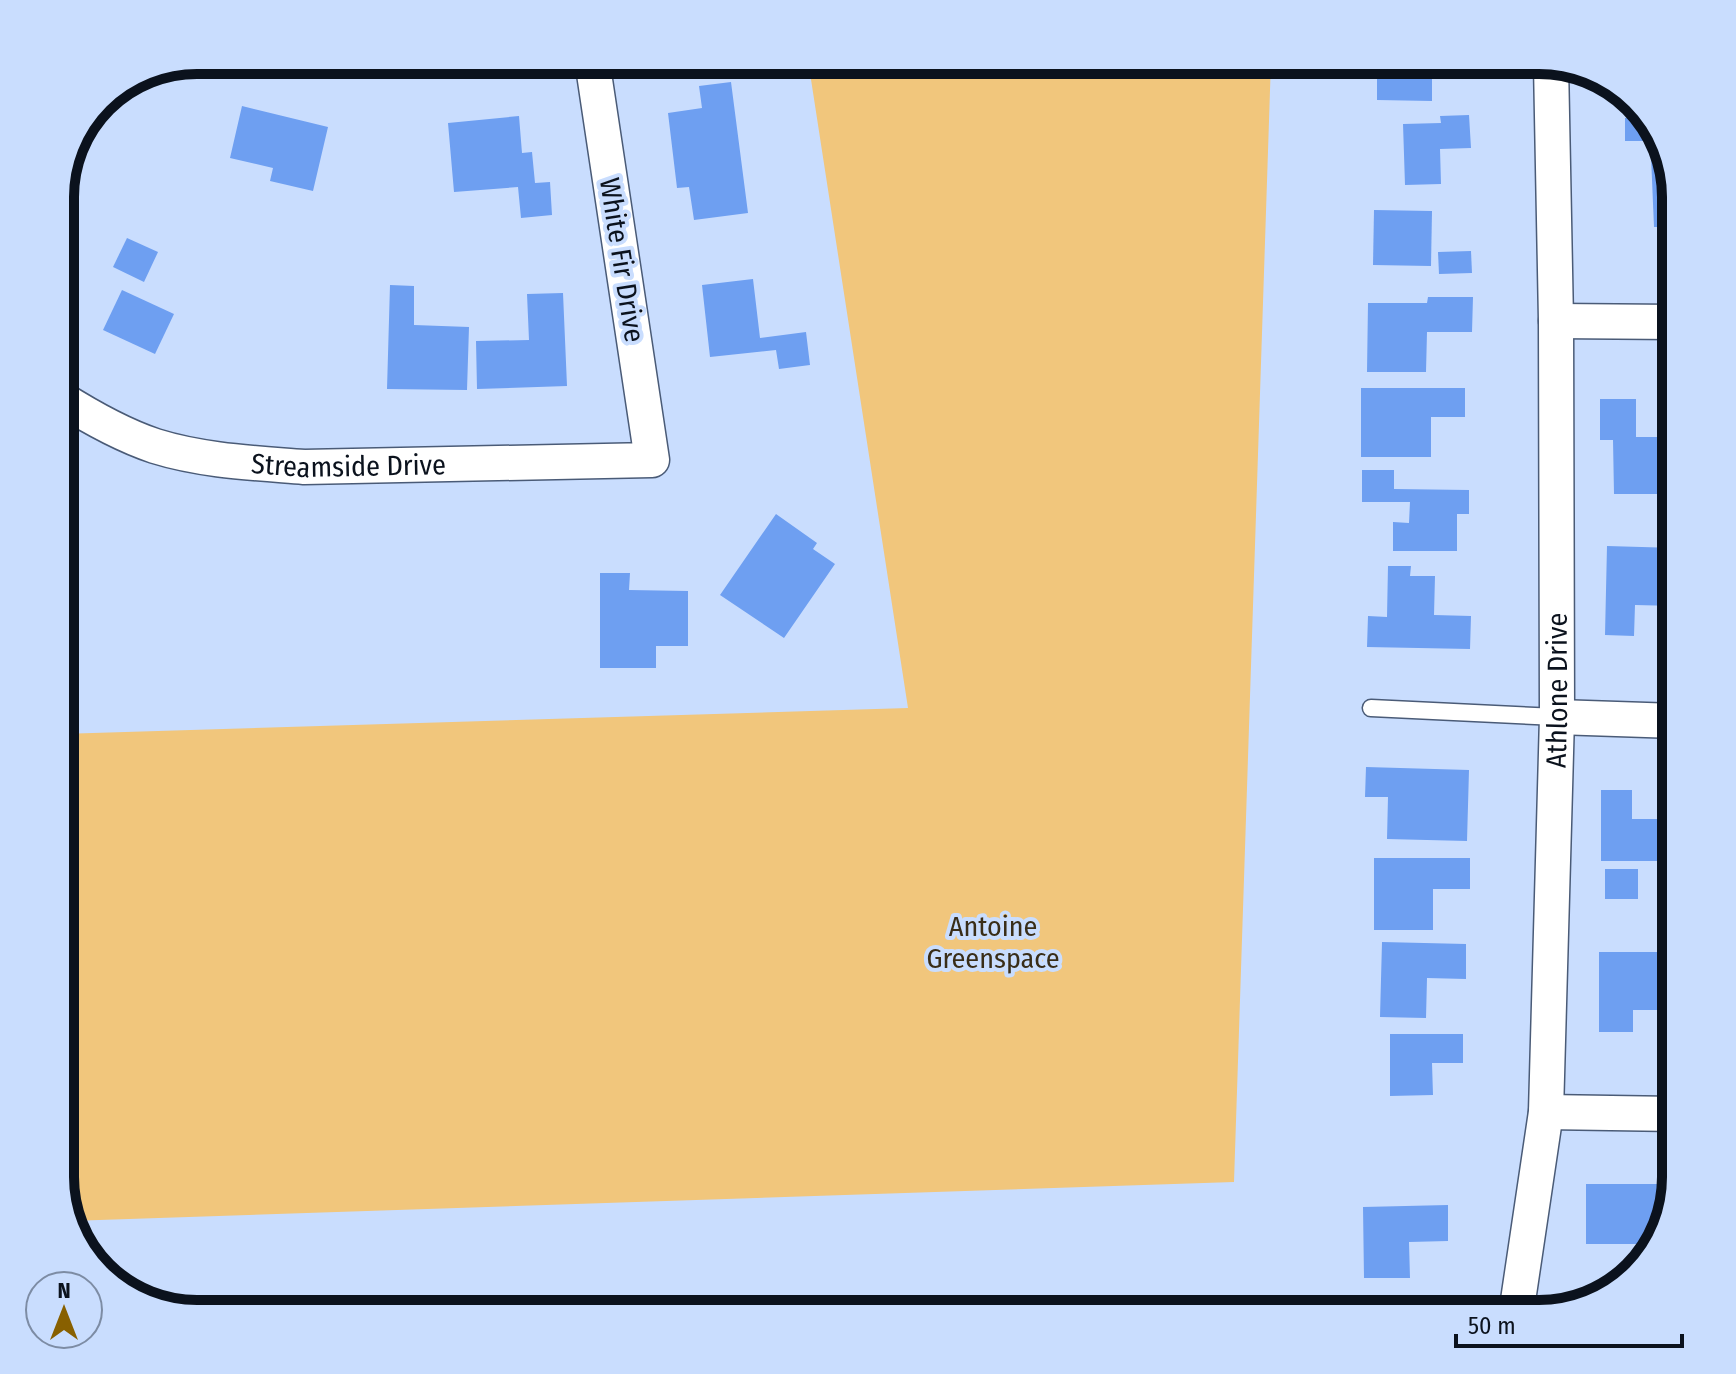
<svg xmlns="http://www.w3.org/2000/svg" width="1736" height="1374" viewBox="0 0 1736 1374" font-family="'Fira Sans Condensed',sans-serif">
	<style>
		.green { fill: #f1c67c }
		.building { fill: #6e9ff1 }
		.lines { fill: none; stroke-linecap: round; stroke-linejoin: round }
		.service-casing { stroke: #4a5b77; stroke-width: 19 }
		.minor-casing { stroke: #4a5b77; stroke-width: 37 }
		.service { stroke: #fff; stroke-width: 16 }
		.minor { stroke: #fff; stroke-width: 34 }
		.labels { text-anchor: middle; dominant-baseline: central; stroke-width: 8; stroke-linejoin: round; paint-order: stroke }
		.street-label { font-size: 28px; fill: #0b121d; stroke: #c9ddfe }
		.park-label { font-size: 28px; fill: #392d18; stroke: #c9ddfe }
		.rim { fill: none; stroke: #0b121d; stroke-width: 10 }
	</style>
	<rect width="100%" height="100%" fill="#c9ddfe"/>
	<path class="green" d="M808,60H1271L1234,1182L69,1221L60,1186V734L908,708Z"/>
	<g class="building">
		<path d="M1377,60H1432V101L1377,100Z"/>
		<path d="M731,82L748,213L694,220L689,187L677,188L668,113L702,108L699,86Z"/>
		<path d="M242,106L328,127L313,191L270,181L273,168L230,158Z"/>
		<path d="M1469,115L1471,148L1440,149L1441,184L1405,185L1403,124L1441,123L1440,116Z"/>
		<path d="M519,116L522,153L532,152L535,183L550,182L552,215L521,218L518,187L454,192L448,123Z"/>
		<path d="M1625,118H1648L1662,137L1663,141H1625Z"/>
		<path d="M1651,156H1667L1676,197V227H1654Z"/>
		<path d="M1374,210L1432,211L1431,266L1373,265Z"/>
		<path d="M127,238L158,252L144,282L113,267Z"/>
		<path d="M1471,251L1472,273L1439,274L1438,252Z"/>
		<path d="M753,279L760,338L806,332L810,365L779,369L776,350L710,357L702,285Z"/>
		<path d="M390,285L414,286V325L469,327L467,390L387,389Z"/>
		<path d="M122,290L174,314L155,354L103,330Z"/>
		<path d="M563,293L567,386L477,389L476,341L529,340L527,294Z"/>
		<path d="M1428,297H1473L1472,332H1427L1426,372H1367L1368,303H1427Z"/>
		<path d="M1361,388H1465V417H1431V457H1361Z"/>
		<path d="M1600,399H1636V437H1676V494H1614L1613,440H1600Z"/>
		<path d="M1362,470H1394V489L1469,490V514H1457V551H1393V522L1409,523L1410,502H1362Z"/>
		<path d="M776,514L817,543L813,549L835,564L784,638L720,595Z"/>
		<path d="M1607,546L1676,548V606L1635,605L1634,636L1605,635Z"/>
		<path d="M1388,566H1411L1410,576H1435L1434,615L1471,616L1470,649L1367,647L1368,616L1387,617Z"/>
		<path d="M600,573H630L629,590L688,591V646H656V668H600Z"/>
		<path d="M1366,767L1469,770L1467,841L1387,839L1388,797H1365Z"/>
		<path d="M1601,790H1632V819H1670V861H1601Z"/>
		<path d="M1374,858H1470V889H1433V930H1374Z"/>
		<rect x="1605" y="869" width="33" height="30"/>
		<path d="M1382,942L1466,944V979L1427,978L1426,1018L1380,1017Z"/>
		<path d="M1599,952H1675V1010H1633V1032H1599Z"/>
		<path d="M1390,1034H1463V1063H1432L1433,1095L1390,1096Z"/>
		<path d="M1586,1184H1660V1221L1651,1244H1586Z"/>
		<path d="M1448,1205V1241L1409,1242L1410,1278H1364L1363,1207Z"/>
	</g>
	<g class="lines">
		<defs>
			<path id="service" d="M1371,708L1557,717"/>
			<g id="minor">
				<path d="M1556,321L1676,322"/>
				<path id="s1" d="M60,398C90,417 122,435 155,446C203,461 255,463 304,467L652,460L592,60"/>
				<path d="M1557,717L1676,721"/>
				<path d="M1546,1112L1676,1114"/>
				<path id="s2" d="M1516,1314L1546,1112L1557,717L1556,321L1551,64"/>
			</g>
		</defs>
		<use href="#service" class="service-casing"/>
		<use href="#minor" class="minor-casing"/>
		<use href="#service" class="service"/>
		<use href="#minor" class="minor"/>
	</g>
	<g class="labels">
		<g class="street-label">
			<text transform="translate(622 260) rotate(81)">White Fir Drive</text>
			<text stroke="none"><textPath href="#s1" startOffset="302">Streamside Drive</textPath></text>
			<text stroke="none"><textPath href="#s2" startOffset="626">Athlone Drive</textPath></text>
		</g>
		<g class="park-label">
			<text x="993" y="926">Antoine<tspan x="993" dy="32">Greenspace</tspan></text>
		</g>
	</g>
	<path d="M0 0H1736V1374H0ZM197 74H1539A123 123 0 0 1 1662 197V1177A123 123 0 0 1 1539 1300H197A123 123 0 0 1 74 1177V197A123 123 0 0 1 197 74Z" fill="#c9ddfe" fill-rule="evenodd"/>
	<path class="rim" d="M197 74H1539A123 123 0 0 1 1662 197V1177A123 123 0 0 1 1539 1300H197A123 123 0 0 1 74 1177V197A123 123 0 0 1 197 74Z"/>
	<g transform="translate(64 1310)"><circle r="38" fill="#c9ddfe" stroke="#7d8ca4" stroke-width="2"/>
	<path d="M0-6L14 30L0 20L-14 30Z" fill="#886000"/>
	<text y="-12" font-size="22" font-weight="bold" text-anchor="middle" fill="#0b121d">N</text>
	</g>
	<path d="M1456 1334v12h226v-12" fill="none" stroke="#0b121d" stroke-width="4"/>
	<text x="1468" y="1334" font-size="24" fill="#0b121d" stroke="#c9ddfe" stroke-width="6" paint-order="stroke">50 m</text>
</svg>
